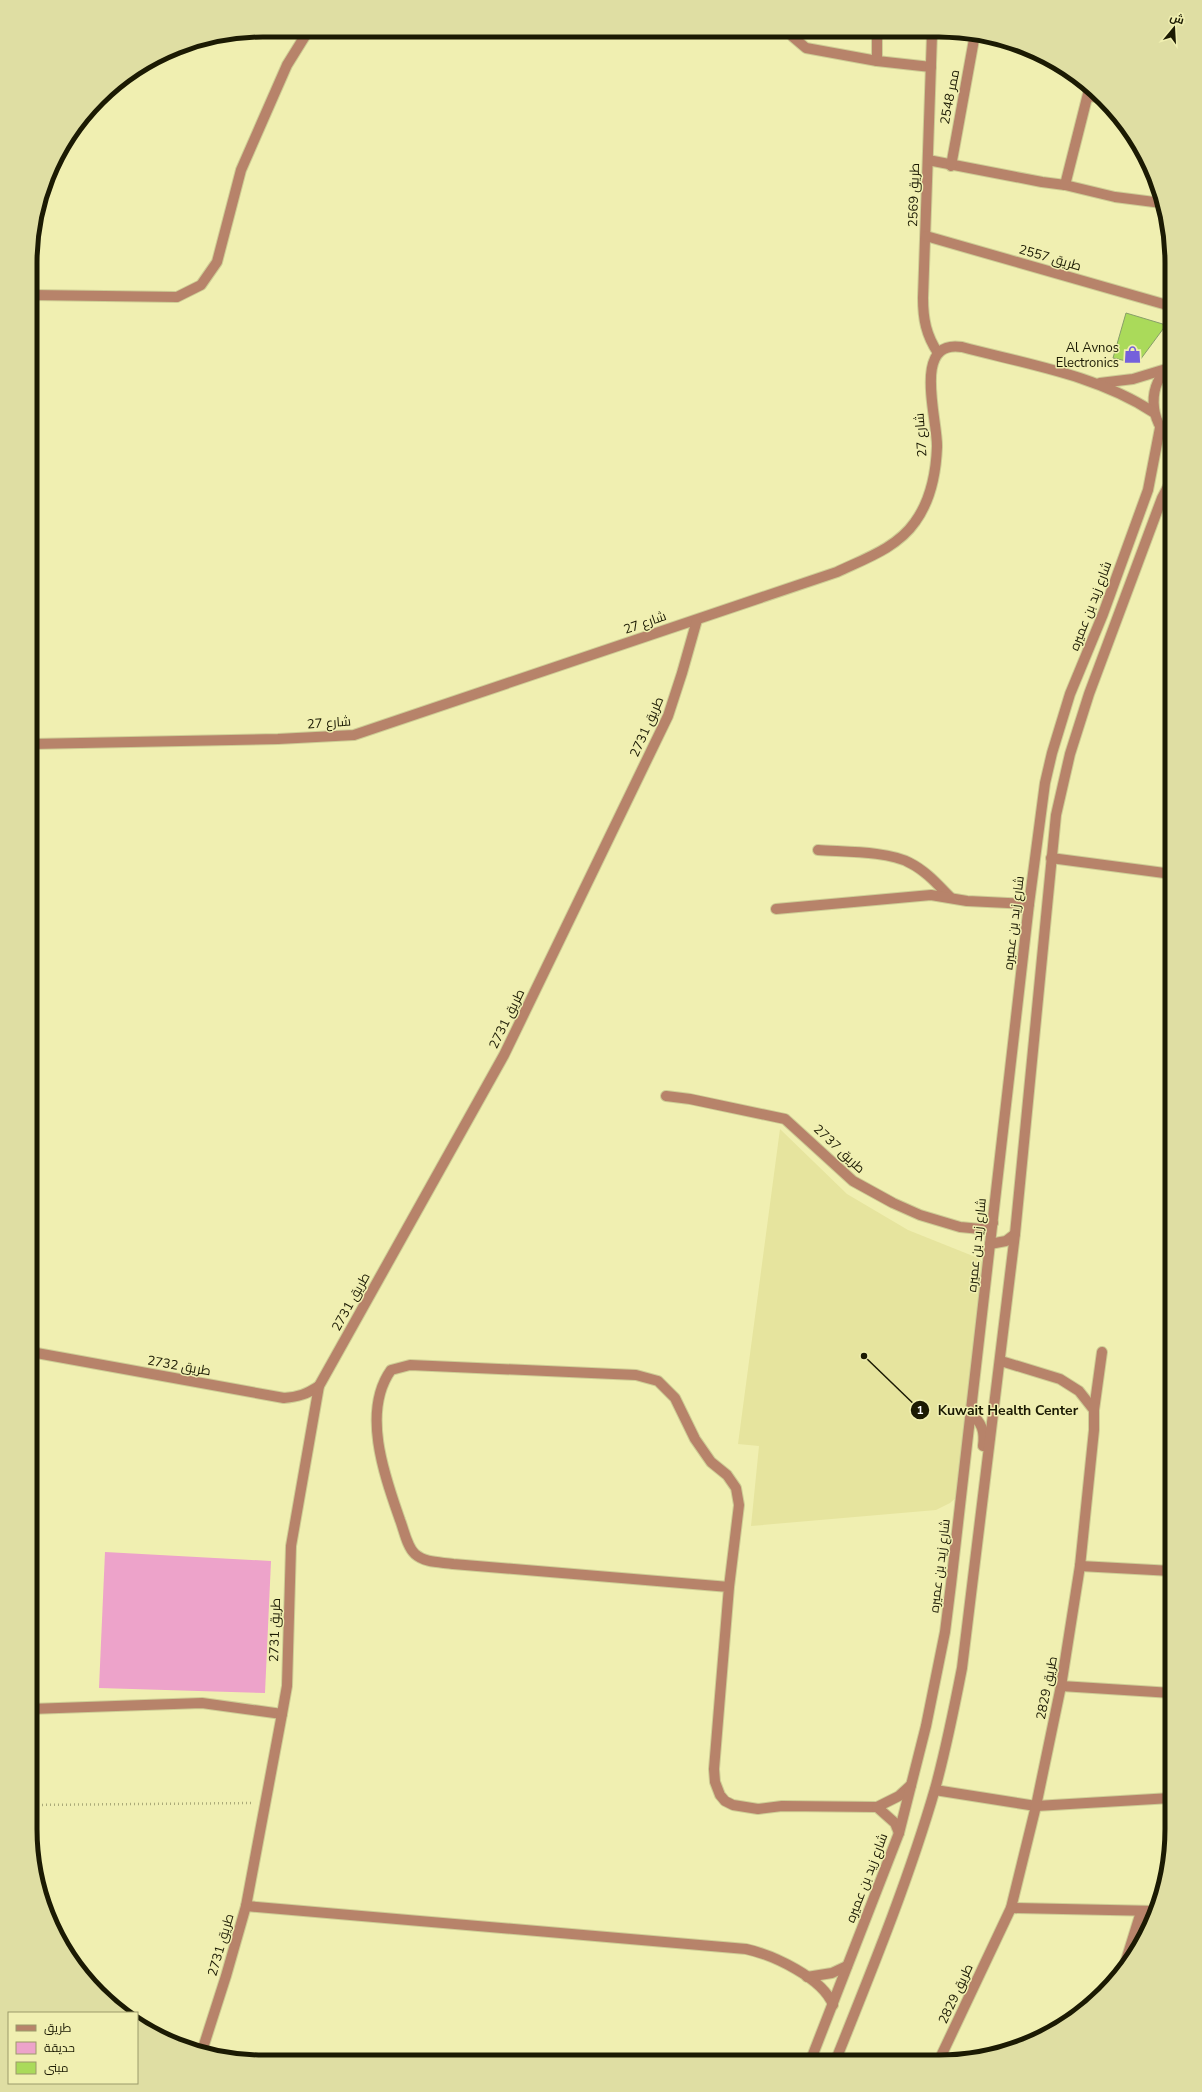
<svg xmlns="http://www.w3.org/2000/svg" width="1202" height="2092" viewBox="0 0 1202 2092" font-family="'Nunito Sans',Cairo,sans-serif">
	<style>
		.built { fill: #e6e49e }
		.green { fill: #eda3ca }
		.building { fill: #aada5a; stroke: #889f69 }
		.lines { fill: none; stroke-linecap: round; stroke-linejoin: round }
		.minor-casing { stroke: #cecd95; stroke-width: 12 }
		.path { stroke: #abaa79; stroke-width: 2.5; stroke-dasharray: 1 3; stroke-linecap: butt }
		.minor { stroke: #b7836a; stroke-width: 10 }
		.labels { text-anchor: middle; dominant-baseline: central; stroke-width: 3; stroke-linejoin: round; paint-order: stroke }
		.street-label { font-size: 13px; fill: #1b1a03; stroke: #f0efb1 }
		.poi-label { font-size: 13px; fill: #1b1a03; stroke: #f0efb1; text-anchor: end }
		.rim { fill: none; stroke: #1b1a03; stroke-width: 5 }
		.leader { fill: none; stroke: #1b1a03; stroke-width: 1.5 }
		.callout-dot { fill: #1b1a03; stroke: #f0efb1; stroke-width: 1.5 }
		.mark-label { font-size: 12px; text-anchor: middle; font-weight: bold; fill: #fff }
		.callout-label { font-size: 14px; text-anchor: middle; font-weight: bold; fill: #1b1a03; stroke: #f0efb1; stroke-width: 3; stroke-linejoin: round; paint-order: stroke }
	</style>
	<rect width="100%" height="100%" fill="#f0efb1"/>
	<path class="built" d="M780,1129L847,1194L908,1230L978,1258L985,1264L958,1496L950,1503L936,1510L751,1526L759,1446L738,1444Z"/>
	<path class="green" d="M105,1552L271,1561L265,1693L99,1688Z"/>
	<path class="building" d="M1126,313L1166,325L1140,360L1131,362L1113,358Z"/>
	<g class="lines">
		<defs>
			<g id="minor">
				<path d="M792,33L793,37L806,48L877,61L931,67"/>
				<path d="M877,34V61"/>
				<path d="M932,34L923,298C923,319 926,335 938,353"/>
				<path d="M1089,96L1102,98"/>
				<path d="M928,160L1042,182L1065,185L1115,197L1162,203"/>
				<path d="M951,166L975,34"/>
				<path d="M1065,185L1090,86"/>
				<path d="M926,236L1167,305"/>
				<path d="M32,295L177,297L201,285L217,262L241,170L287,65L305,36L306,30"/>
				<path d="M1100,383L1133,379L1166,369"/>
				<path d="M1172,441C1149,421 1146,384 1172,365"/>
				<path d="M31,744L278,739L354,735L837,572C864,559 897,548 915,522C931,500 936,473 937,447C938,420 911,339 962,347C1026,364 1097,375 1153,412"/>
				<path d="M818,850C844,852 888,851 910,863C926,871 938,885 950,897"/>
				<path d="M1051,858L1172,874"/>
				<path d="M776,909L931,895L967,901L1029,904"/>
				<path d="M666,1096L690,1099L785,1119L853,1181L893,1203L920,1215L960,1227L981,1229L993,1223"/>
				<path d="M990,1244L1006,1241L1015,1234"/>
				<path d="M31,1352L284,1398C298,1397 307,1394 319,1386"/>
				<path d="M1001,1361L1060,1379L1079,1391L1094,1410"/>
				<path d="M970,1413C982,1422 985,1432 983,1446"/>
				<path d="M1080,1566L1172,1571"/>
				<path d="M729,1587L453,1564C440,1562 425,1563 415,1554C407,1547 404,1530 400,1520C385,1477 361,1412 391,1370L410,1365L636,1375L658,1381L675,1398L695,1439L711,1462L727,1475L736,1488L739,1505L729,1587L714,1769L715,1782L720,1795L725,1801L733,1805L758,1809L782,1806L877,1807L899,1796L911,1785"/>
				<path d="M1061,1686L1172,1693"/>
				<path d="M30,1709L202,1703L282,1714"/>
				<path d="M935,1790L1036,1806L1171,1798"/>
				<path d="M877,1807L895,1823L899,1833"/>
				<path d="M246,1906L746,1949C773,1955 823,1978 833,2005"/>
				<path d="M1011,1908L1156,1911"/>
				<path d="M1122,1973L1141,1912"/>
				<path d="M807,1977L832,1973L847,1966"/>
				<path d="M202,2051L226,1976L246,1906L282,1714L287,1686L291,1546L319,1386L504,1055L668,716L682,673L697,620"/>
				<path d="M810,2062L899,1833L926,1726L945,1632L951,1584L1029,904L1045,783L1052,753L1070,694L1103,614L1148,490L1160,428"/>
				<path d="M835,2062C871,1972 908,1882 935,1789C946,1749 954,1709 962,1668L1015,1234L1056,815L1070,754L1089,694L1162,498L1172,479"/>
				<path d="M941,2062L942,2054L1011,1908L1036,1806L1061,1686L1080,1566L1094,1430V1410L1102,1352"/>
			</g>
		</defs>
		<use href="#minor" class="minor-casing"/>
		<path class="path" d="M30,1805L254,1803"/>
		<use href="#minor" class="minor"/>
	</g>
	<defs>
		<symbol id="shop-bare" viewBox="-9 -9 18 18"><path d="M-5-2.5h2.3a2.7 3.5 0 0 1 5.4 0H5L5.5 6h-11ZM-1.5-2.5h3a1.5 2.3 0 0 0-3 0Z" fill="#7561db" stroke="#f0efb1" stroke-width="2.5" paint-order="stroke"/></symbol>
	</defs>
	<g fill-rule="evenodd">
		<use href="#shop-bare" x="1120" y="342" width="25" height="25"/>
	</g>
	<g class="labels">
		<g class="street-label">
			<text transform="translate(950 97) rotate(-79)">ممر 2548</text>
			<text transform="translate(914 195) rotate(-88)">طريق 2569</text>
			<text transform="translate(1050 258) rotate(16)">طريق 2557</text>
			<text transform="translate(921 435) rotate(-94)">شارع 27</text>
			<text transform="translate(1091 606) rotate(-69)">شارع زيد بن عميره</text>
			<text transform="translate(645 623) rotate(-19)">شارع 27</text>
			<text transform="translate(329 723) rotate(-4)">شارع 27</text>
			<text transform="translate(647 727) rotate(-66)">طريق 2731</text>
			<text transform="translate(1014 923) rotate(-83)">شارع زيد بن عميره</text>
			<text transform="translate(507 1019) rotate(-64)">طريق 2731</text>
			<text transform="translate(839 1149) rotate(43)">طريق 2737</text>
			<text transform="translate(977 1245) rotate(-84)">شارع زيد بن عميره</text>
			<text transform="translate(351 1302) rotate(-61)">طريق 2731</text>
			<text transform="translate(179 1366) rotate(10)">طريق 2732</text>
			<text transform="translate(940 1566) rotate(-83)">شارع زيد بن عميره</text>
			<text transform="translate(275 1630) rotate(-88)">طريق 2731</text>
			<text transform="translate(1047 1688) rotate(-79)">طريق 2829</text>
			<text transform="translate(867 1878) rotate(-69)">شارع زيد بن عميره</text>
			<text transform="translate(221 1945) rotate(-74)">طريق 2731</text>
			<text transform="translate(956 1994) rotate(-65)">طريق 2829</text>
		</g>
		<g class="poi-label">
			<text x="1119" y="348">Al Avnos<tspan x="1119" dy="15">Electronics</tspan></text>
		</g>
	</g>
	<path d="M0 0H1202V2092H0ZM263 37H939A226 226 0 0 1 1165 263V1829A226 226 0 0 1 939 2055H263A226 226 0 0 1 37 1829V263A226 226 0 0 1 263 37Z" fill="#dfdea3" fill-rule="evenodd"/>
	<path class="rim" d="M263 37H939A226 226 0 0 1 1165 263V1829A226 226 0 0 1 939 2055H263A226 226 0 0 1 37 1829V263A226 226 0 0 1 263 37Z"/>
	<path class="leader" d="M864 1356L920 1410"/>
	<g class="callout-dot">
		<circle cx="864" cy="1356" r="4"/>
		<circle cx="920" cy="1410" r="10"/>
	</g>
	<g class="mark-label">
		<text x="920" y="1414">1</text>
	</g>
	<g class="callout-label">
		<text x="1008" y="1415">Kuwait Health Center</text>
	</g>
	<rect x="8" y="2012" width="130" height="72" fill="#f0efb1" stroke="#9b9a6b"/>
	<rect x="16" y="2025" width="20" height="6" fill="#b7836a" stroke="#9b9a6b"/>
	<text x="44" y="2032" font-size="12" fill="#1b1a03">طريق</text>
	<rect x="16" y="2042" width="20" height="12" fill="#eda3ca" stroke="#9b9a6b"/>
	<text x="44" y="2052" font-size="12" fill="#1b1a03">حديقة</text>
	<rect x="16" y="2062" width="20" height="12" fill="#aada5a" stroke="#9b9a6b"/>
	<text x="44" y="2072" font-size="12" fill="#1b1a03">مبنى</text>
	<g transform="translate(1174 28) rotate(18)" stroke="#f0efb1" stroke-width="3" paint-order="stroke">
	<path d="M0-3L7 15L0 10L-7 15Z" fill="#1b1a03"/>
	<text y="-6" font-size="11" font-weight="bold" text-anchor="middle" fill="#1b1a03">ش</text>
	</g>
</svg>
